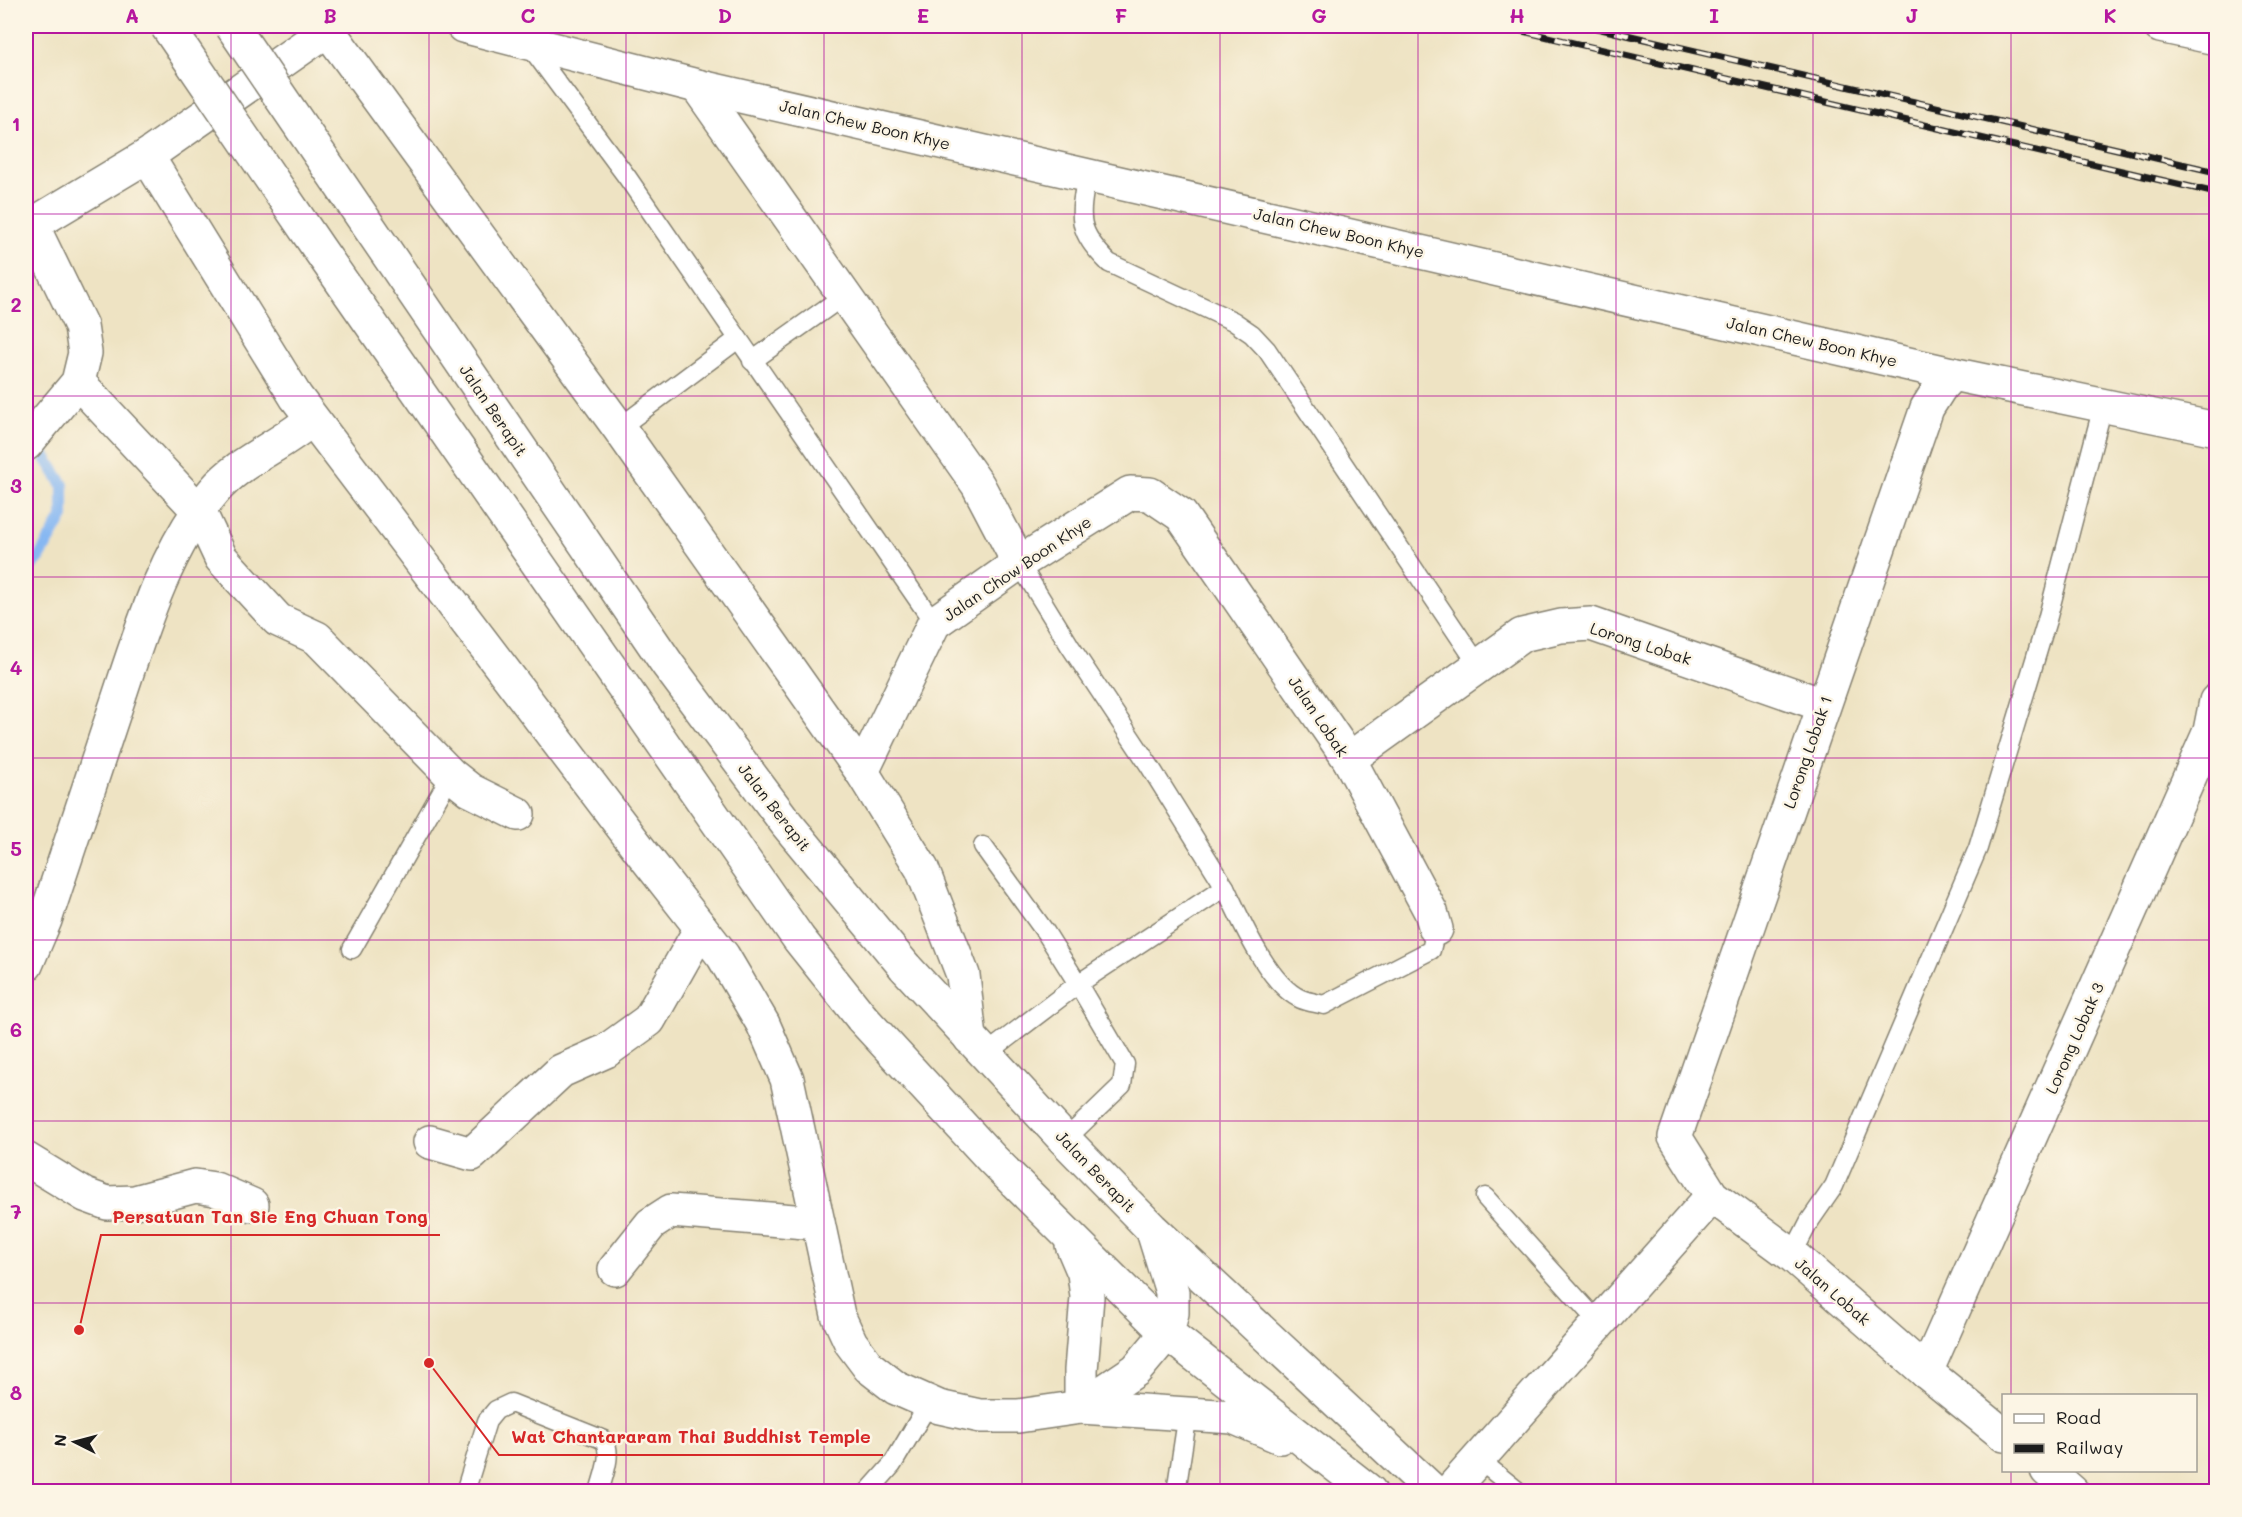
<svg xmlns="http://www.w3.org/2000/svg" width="2242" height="1517" viewBox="0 0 2242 1517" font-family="Mali,sans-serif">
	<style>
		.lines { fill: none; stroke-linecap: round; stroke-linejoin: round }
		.stream { stroke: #86b7f2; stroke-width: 12 }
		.service-casing { stroke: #858070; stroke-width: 21 }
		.minor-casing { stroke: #858070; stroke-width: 36 }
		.tertiary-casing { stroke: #858070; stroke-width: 36 }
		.secondary-casing { stroke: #858070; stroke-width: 36 }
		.service { stroke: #fff; stroke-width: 18 }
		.minor { stroke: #fff; stroke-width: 33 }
		.tertiary { stroke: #fff; stroke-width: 33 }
		.secondary { stroke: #fff; stroke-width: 33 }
		.rail-casing { stroke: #1c1c1c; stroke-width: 7 }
		.rail { stroke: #fcf5e5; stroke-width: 4.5; stroke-dasharray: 14; stroke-linecap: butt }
		.secondary-bridge-casing { stroke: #858070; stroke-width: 36; stroke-linecap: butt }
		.secondary-bridge { stroke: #fff; stroke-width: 33 }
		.grid { fill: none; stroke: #b5179e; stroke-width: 1.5; stroke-opacity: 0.55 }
		.labels { text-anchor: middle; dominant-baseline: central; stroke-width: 5; stroke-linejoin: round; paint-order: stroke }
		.street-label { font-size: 16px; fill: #1c1c1c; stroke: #fcf5e5 }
		.leader { fill: none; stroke: #d62828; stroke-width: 2 }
		.callout-dot { fill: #d62828; stroke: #fcf5e5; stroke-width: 2 }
		.callout-label { font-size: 18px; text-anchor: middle; font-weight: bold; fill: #d62828; stroke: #fcf5e5; stroke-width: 5; stroke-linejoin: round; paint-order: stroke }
		.neatline { fill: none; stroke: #b5179e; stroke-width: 2 }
		.grid-label { font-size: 20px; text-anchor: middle; font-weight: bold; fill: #b5179e }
	</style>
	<rect width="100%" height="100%" fill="#fcf5e5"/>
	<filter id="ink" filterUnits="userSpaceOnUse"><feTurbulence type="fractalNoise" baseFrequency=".0167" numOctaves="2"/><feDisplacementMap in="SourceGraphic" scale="12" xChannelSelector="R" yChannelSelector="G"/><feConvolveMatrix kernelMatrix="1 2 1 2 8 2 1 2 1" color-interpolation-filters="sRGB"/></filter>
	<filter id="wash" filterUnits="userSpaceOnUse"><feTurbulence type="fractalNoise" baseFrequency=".008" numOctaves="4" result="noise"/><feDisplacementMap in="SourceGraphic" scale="24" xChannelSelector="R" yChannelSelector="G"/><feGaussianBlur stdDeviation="1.35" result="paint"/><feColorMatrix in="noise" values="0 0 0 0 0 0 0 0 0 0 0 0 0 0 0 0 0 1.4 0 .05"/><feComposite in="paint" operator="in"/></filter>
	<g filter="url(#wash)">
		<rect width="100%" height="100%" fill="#eee3c3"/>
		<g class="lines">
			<path class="stream" d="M26,571L39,558L63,516V485L34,439"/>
		</g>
	</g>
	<g filter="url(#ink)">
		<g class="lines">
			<defs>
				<g id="service">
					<path d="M529,45L627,177L934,623"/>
					<path d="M1087,175C1079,218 1076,230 1109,263L1233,321L1252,334L1267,350L1479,666"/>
					<path d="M752,361L845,295"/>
					<path d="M619,428L738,339"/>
					<path d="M1019,563L1070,646L1149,765L1225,887"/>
					<path d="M983,846L1046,933L1078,984L986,1054"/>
					<path d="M352,949L451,775"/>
					<path d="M1065,1140L1122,1085L1125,1064L1078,984L1225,887C1240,918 1268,985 1301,999C1308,1002 1317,1003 1324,1005L1431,950L1436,929"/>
					<path d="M1485,1197L1599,1323"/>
					<path d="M1792,1255L1809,1222L1834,1186L1978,848L2047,620L2103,406"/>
					<path d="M1478,1459L1519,1492"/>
					<path d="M465,1492L487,1421L496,1410L511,1403L604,1440C613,1455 603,1476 599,1492"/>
					<path d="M868,1492L892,1465L929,1403"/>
					<path d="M1176,1492L1188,1413"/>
				</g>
				<g id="minor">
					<path d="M325,26L619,428L862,772L934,623L1019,563L1130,493L1150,494L1181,515L1349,759L1431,912L1436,929"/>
					<path d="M463,26L697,86L1952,374L2216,429"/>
					<path d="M697,86L978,485L1019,563"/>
					<path d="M147,156L296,397L643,854L723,956L763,1024L787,1079L838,1315L851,1343L869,1367L896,1388L939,1407L980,1416H1018L1081,1407L1136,1370L1167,1333"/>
					<path d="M1952,374L1941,386L1927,408L1675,1137L1712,1196L1792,1255L1926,1372L2004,1435"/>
					<path d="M78,382L199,511L221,558L278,620L317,638L451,775L470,790L518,814"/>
					<path d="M26,444L78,382L85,353L81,326L32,225L147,156L333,26"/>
					<path d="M1349,759L1522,635L1561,626L1591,624L1823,705"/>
					<path d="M26,965L45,920C68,849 92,779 115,709C139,637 164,550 214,491C240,460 281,446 312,419"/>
					<path d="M430,1142L472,1154L561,1071L606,1051L649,1020L701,928"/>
					<path d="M26,1159L85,1195L107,1203L135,1202L195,1186L215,1189L252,1205"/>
					<path d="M615,1269L651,1224L671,1211L818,1223"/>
					<path d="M1926,1372L2210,731L2216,701"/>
					<path d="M2047,1470L2072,1492"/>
					<path d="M1449,1492L1712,1196"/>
				</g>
				<path id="tertiary" d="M2160,26L2216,38"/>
				<g id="secondary">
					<path d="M862,772L922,869L963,975L970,1038"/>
					<path d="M905,967L1065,1140L1152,1229L1434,1492"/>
					<path d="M862,1018L992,1159L1167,1333L1370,1492"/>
					<path d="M1153,1231L1172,1292V1313L1167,1333"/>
					<path d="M1072,1245L1084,1273L1087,1297L1081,1370V1407L1233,1417L1280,1437"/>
				</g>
			</defs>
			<use href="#service" class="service-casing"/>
			<use href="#minor" class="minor-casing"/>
			<use href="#tertiary" class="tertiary-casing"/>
			<use href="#secondary" class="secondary-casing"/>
			<use href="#service" class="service"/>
			<use href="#minor" class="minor"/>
			<use href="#tertiary" class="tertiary"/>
			<use href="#secondary" class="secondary"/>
			<defs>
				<g id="rail">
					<path d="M1501,26L2216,193"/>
					<path d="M1588,26L2216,172"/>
				</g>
			</defs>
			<use href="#rail" class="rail-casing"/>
			<use href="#rail" class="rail"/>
			<defs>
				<g id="secondary-bridge">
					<path d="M167,26L319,249L799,939L862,1018"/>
					<path d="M232,26L668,665L786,823L905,967"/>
				</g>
			</defs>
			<use href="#secondary-bridge" class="secondary-bridge-casing"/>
			<use href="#secondary-bridge" class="secondary-bridge"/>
		</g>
	</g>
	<path class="grid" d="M231,26V1492M429,26V1492M626,26V1492M824,26V1492M1022,26V1492M1220,26V1492M1418,26V1492M1616,26V1492M1813,26V1492M2011,26V1396M26,214H2216M26,396H2216M26,577H2216M26,758H2216M26,940H2216M26,1121H2216M26,1303H2216M2011,1470V1492"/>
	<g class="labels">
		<g class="street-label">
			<text transform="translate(865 124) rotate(13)">Jalan Chew Boon Khye</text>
			<text transform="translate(1339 232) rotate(13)">Jalan Chew Boon Khye</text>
			<text transform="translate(1812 341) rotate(13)">Jalan Chew Boon Khye</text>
			<text transform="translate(494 410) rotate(56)">Jalan Berapit</text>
			<text transform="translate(1017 568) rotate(-34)">Jalan Chow Boon Khye</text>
			<text transform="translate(1641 643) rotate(18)">Lorong Lobak</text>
			<text transform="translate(1319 716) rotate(56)">Jalan Lobak</text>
			<text transform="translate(1807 752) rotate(-71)">Lorong Lobak 1</text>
			<text transform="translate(775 807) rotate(52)">Jalan Berapit</text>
			<text transform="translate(2074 1038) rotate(-66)">Lorong Lobak 3</text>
			<text transform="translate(1096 1171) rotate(46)">Jalan Berapit</text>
			<text transform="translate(1833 1291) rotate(41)">Jalan Lobak</text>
		</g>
	</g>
	<path class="leader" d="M79 1330L101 1235H440M429 1363L499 1455H883"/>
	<g class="callout-dot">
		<circle cx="79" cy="1330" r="6"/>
		<circle cx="429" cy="1363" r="6"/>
	</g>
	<g class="callout-label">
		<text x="270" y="1223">Persatuan Tan Sie Eng Chuan Tong</text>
		<text x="691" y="1443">Wat Chantararam Thai Buddhist Temple</text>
	</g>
	<rect width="2242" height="1517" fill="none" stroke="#fcf5e5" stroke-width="66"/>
	<rect x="2002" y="1394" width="195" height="78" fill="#fcf5e5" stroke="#a29e95" stroke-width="1.5"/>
	<rect x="2014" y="1414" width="30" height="9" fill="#ffffff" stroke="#a29e95" stroke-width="1.5"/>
	<text x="2056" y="1424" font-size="18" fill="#1c1c1c">Road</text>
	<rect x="2014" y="1444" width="30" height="9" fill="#1c1c1c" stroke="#a29e95" stroke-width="1.5"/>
	<text x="2056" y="1454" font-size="18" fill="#1c1c1c">Railway</text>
	<g transform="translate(75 1442) rotate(276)" stroke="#fcf5e5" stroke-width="4.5" paint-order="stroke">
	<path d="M0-4.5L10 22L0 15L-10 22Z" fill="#1c1c1c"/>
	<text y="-9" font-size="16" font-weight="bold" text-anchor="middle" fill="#1c1c1c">N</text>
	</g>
	<rect x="33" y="33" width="2176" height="1451" class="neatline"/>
	<g class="grid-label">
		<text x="132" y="23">A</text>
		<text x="330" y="23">B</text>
		<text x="528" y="23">C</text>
		<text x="725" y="23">D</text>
		<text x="923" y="23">E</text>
		<text x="1121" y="23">F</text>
		<text x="1319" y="23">G</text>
		<text x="1517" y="23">H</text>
		<text x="1714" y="23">I</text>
		<text x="1912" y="23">J</text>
		<text x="2110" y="23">K</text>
		<text x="16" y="131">1</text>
		<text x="16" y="312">2</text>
		<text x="16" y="493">3</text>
		<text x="16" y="675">4</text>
		<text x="16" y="856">5</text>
		<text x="16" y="1037">6</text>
		<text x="16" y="1219">7</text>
		<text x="16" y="1400">8</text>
	</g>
</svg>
